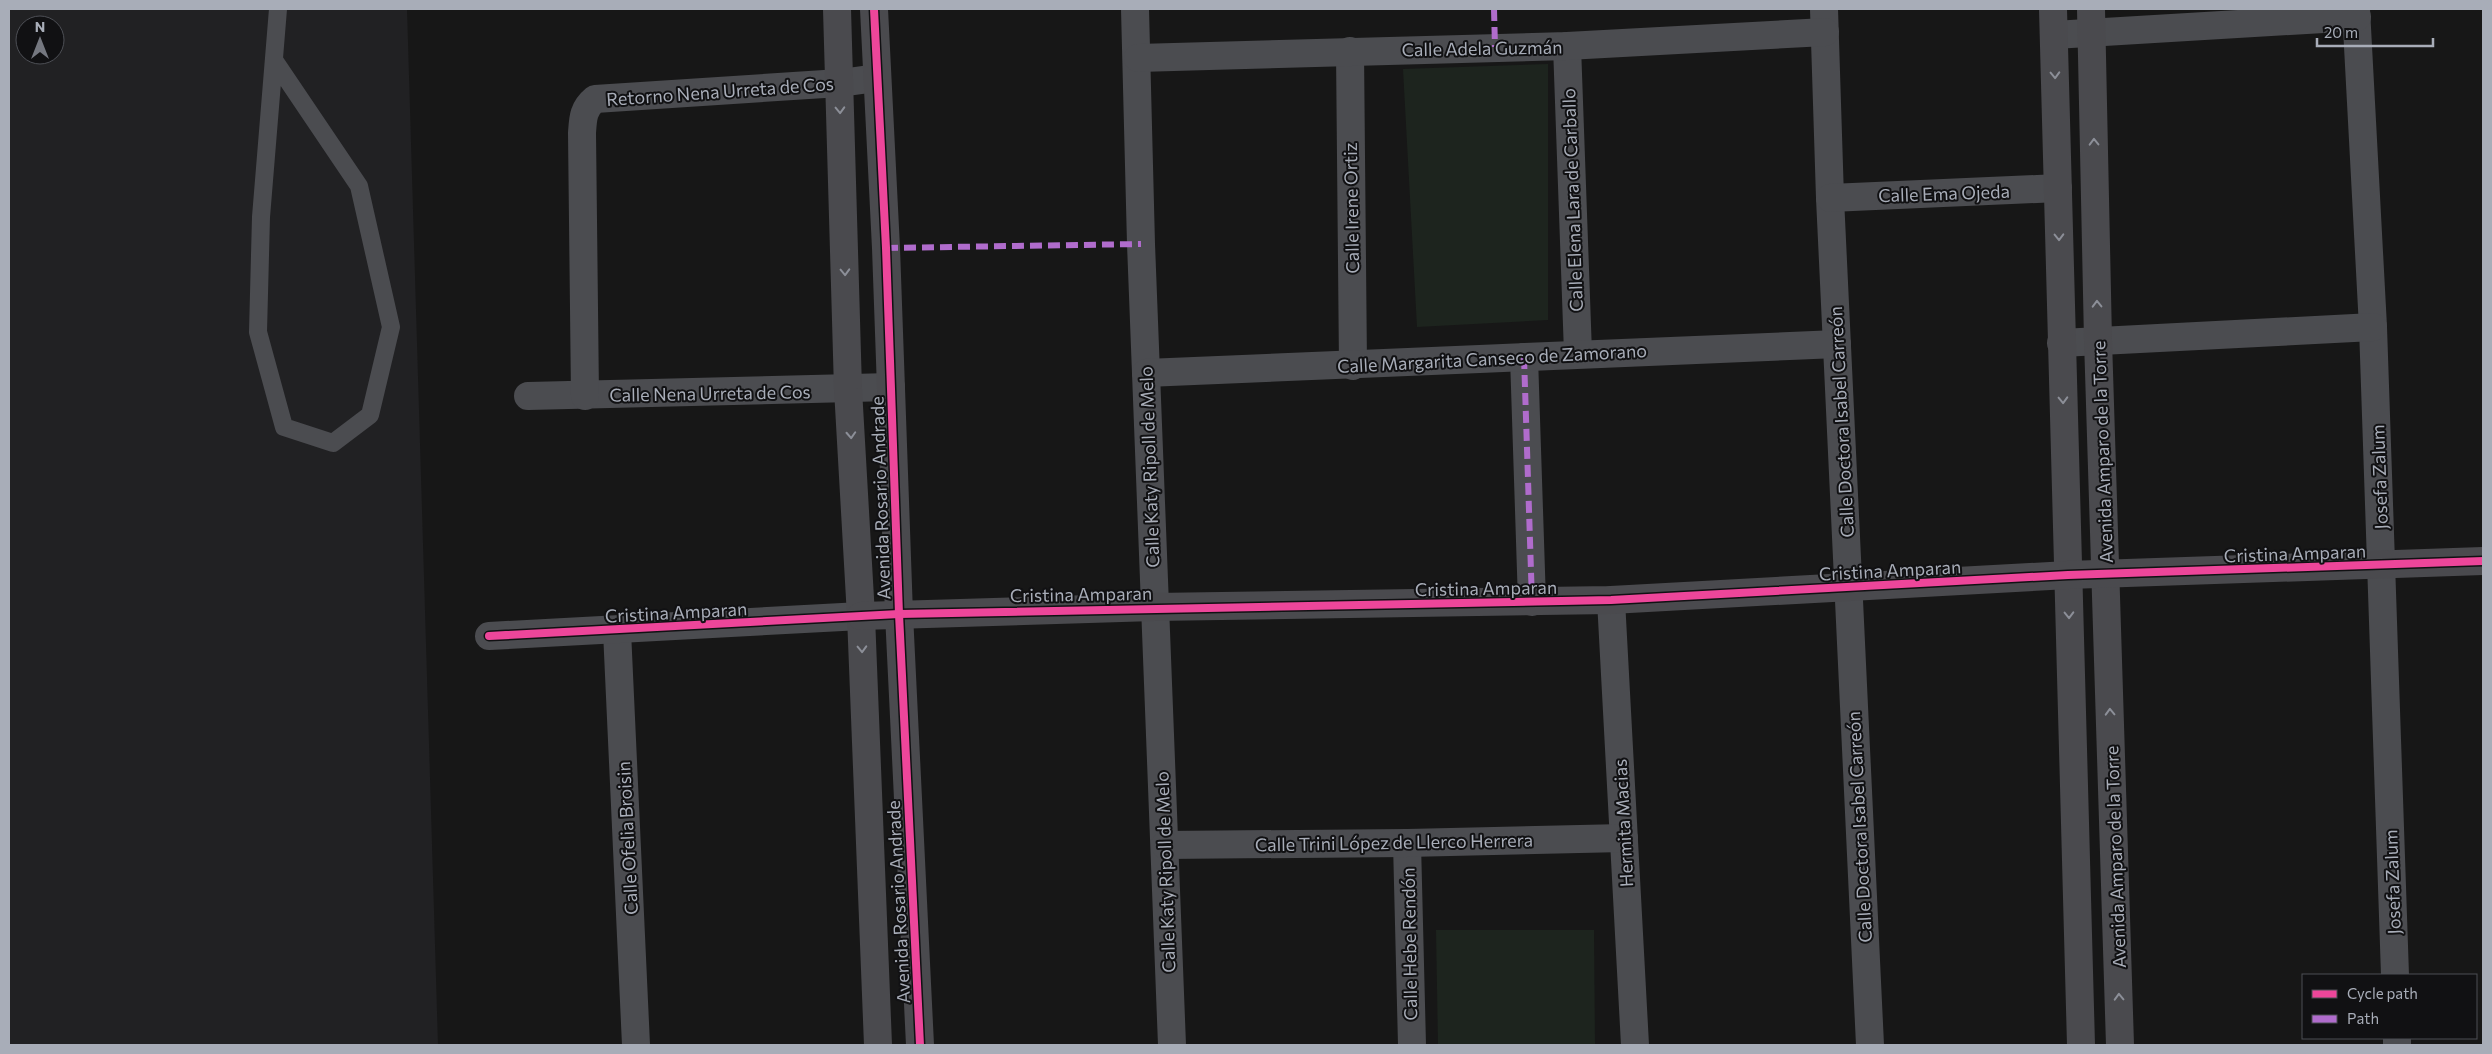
<svg xmlns="http://www.w3.org/2000/svg" width="2492" height="1054" viewBox="0 0 2492 1054" font-family="Commissioner,sans-serif">
<style>
.built{fill:#212123;fill-rule:evenodd}
.green{fill:#1d241e}
.lines{fill:none;stroke-linecap:round;stroke-linejoin:round}
.lane{stroke:#4b4c50;stroke-width:18}
.street{stroke:#4b4c50;stroke-width:28}
.secondary{stroke:#4a4a4e;stroke-width:28}
.quiet{stroke:#b06ccc;stroke-width:6;stroke-dasharray:12 6;stroke-linecap:butt}
.cycleway-casing{stroke:#111113;stroke-width:11}
.cycleway{stroke:#ed469a;stroke-width:8}
.oneway{stroke:#8c8f98}
.labels{text-anchor:middle;dominant-baseline:central;stroke-width:4;stroke-linejoin:round;paint-order:stroke}
.street-label{font-size:18px;fill:#a8adb8;stroke:#111113}
</style>
<rect width="100%" height="100%" fill="#171717"/>
<path class="built" d="M9,9h398l31,1036h-429zM25,25h30v30h-30z"/>
<g class="green">
<path d="M1548,64v256l-131,7 -14,-258z"/>
<path d="M1436,930h158l1,115h-157z"/>
</g>
<g class="lines">
<path class="lane" d="M274,60l85,126 32,141 -21,88 -37,28 -49,-16 -26,-95 3,-115 17,-208"/>
<g class="street">
<path d="M1135,9l6,235 31,801"/>
<path d="M1824,9l6,189 40,847"/>
<path d="M2356,9l17,318 22,648"/>
<path d="M2054,35l303,-18"/>
<path d="M1567,46l11,307"/>
<path d="M1350,51l3,315"/>
<path d="M1138,58l429,-12 258,-14"/>
<path d="M1830,198l228,-10"/>
<path d="M2061,343l312,-16"/>
<path d="M1524,357l8,245"/>
<path d="M1146,373c230,-8 461,-21 691,-29"/>
<path d="M528,396l363,-9"/>
<path d="M585,396l-3,-263c1,-15 1,-24 13,-34l245,-16 37,-5"/>
<path d="M1611,600l24,445"/>
<path d="M617,631l19,414"/>
<path d="M489,636l372,-20"/>
<path d="M1407,843l5,202"/>
<path d="M1165,845l242,-2 217,-5"/>
<path d="M2397,1038v7"/>
</g>
<g class="secondary">
<path d="M837,9l11,380 13,227 17,429"/>
<path d="M874,9l12,239 13,366 21,431"/>
<path d="M2053,9l28,1036"/>
<path d="M2091,9l7,331 22,705"/>
<path d="M861,616l293,-9 457,-7 457,-25 415,-14"/>
</g>
<g class="quiet">
<path d="M1494,9l1,38"/>
<path d="M886,248l255,-4"/>
<path d="M1524,357l8,245"/>
</g>
<defs>
<g id="cycleway">
<path d="M874,9l12,239 13,366 21,431"/>
<path d="M489,636l410,-22 712,-14 457,-25 415,-14"/>
</g>
</defs>
<use href="#cycleway" class="cycleway-casing"/>
<use href="#cycleway" class="cycleway"/>
</g>
<defs><path id="oneway-chevron" d="M-2-3.5L2.5 0L-2 3.5" fill="none" stroke-width="1.6" stroke-linecap="round" stroke-linejoin="round" transform="scale(1.25)"/></defs>
<g class="oneway">
<use href="#oneway-chevron" transform="translate(2055 75) rotate(88)"/>
<use href="#oneway-chevron" transform="translate(840 110) rotate(88)"/>
<use href="#oneway-chevron" transform="translate(2094 142) rotate(-91)"/>
<use href="#oneway-chevron" transform="translate(2059 237) rotate(89)"/>
<use href="#oneway-chevron" transform="translate(845 272) rotate(88)"/>
<use href="#oneway-chevron" transform="translate(2097 304) rotate(-91)"/>
<use href="#oneway-chevron" transform="translate(2063 400) rotate(88)"/>
<use href="#oneway-chevron" transform="translate(851 435) rotate(87)"/>
<use href="#oneway-chevron" transform="translate(2069 615) rotate(89)"/>
<use href="#oneway-chevron" transform="translate(862 649) rotate(88)"/>
<use href="#oneway-chevron" transform="translate(2110 712) rotate(-92)"/>
<use href="#oneway-chevron" transform="translate(2119 997) rotate(-92)"/>
</g>
<g class="labels">
<g class="street-label">
<text transform="translate(1482 48) rotate(-1)">Calle Adela Guzmán</text>
<text transform="translate(720 91) rotate(-4)">Retorno Nena Urreta de Cos</text>
<text transform="translate(1944 193) rotate(-2)">Calle Ema Ojeda</text>
<text transform="translate(1572 200) rotate(-92)">Calle Elena Lara de Carballo</text>
<text transform="translate(1351 208) rotate(-91)">Calle Irene Ortiz</text>
<text transform="translate(1492 358) rotate(-3)">Calle Margarita Canseco de Zamorano</text>
<text transform="translate(710 393) rotate(-1)">Calle Nena Urreta de Cos</text>
<text transform="translate(1841 422) rotate(-93)">Calle Doctora Isabel Carreón</text>
<text transform="translate(2102 452) rotate(-92)">Avenida Amparo de la Torre</text>
<text transform="translate(1149 467) rotate(-92)">Calle Katy Ripoll de Melo</text>
<text transform="translate(2379 477) rotate(-92)">Josefa Zalum</text>
<text transform="translate(880 498) rotate(-92)">Avenida Rosario Andrade</text>
<text transform="translate(2295 553) rotate(-2)">Cristina Amparan</text>
<text transform="translate(1890 570) rotate(-3)">Cristina Amparan</text>
<text transform="translate(1486 588) rotate(-1)">Cristina Amparan</text>
<text transform="translate(1081 594) rotate(-1)">Cristina Amparan</text>
<text transform="translate(676 612) rotate(-3)">Cristina Amparan</text>
<text transform="translate(1623 823) rotate(-93)">Hermita Macias</text>
<text transform="translate(1859 827) rotate(-93)">Calle Doctora Isabel Carreón</text>
<text transform="translate(627 838) rotate(-93)">Calle Ofelia Broisin</text>
<text transform="translate(1394 842) rotate(-1)">Calle Trini López de Llerco Herrera</text>
<text transform="translate(2115 857) rotate(-92)">Avenida Amparo de la Torre</text>
<text transform="translate(1165 872) rotate(-92)">Calle Katy Ripoll de Melo</text>
<text transform="translate(2392 882) rotate(-92)">Josefa Zalum</text>
<text transform="translate(898 902) rotate(-93)">Avenida Rosario Andrade</text>
<text transform="translate(1409 944) rotate(-91)">Calle Hebe Rendón</text>
</g>
</g>
<rect width="2492" height="1054" fill="none" stroke="#a8adb8" stroke-width="20"/>
<rect x="2302" y="974" width="175" height="65" fill="#111113" stroke="#4d4f55"/>
<rect x="2312" y="990" width="25" height="8" fill="#ed469a" stroke="#4d4f55"/>
<text x="2347" y="999" font-size="15" fill="#a8adb8">Cycle path</text>
<rect x="2312" y="1015" width="25" height="8" fill="#b06ccc" stroke="#4d4f55"/>
<text x="2347" y="1024" font-size="15" fill="#a8adb8">Path</text>
<g transform="translate(40 40)"><circle r="24" fill="#111113" stroke="#4d4f55"/>
<path d="M0-4L9 19L0 12L-9 19Z" fill="#757880"/>
<text y="-8" font-size="14" font-weight="bold" text-anchor="middle" fill="#a8adb8">N</text>
</g>
<path d="M2317 38v8h116v-8" fill="none" stroke="#a8adb8" stroke-width="2.5"/>
<text x="2324" y="38" font-size="15" fill="#a8adb8" stroke="#111113" stroke-width="4" paint-order="stroke">20 m</text>
</svg>
